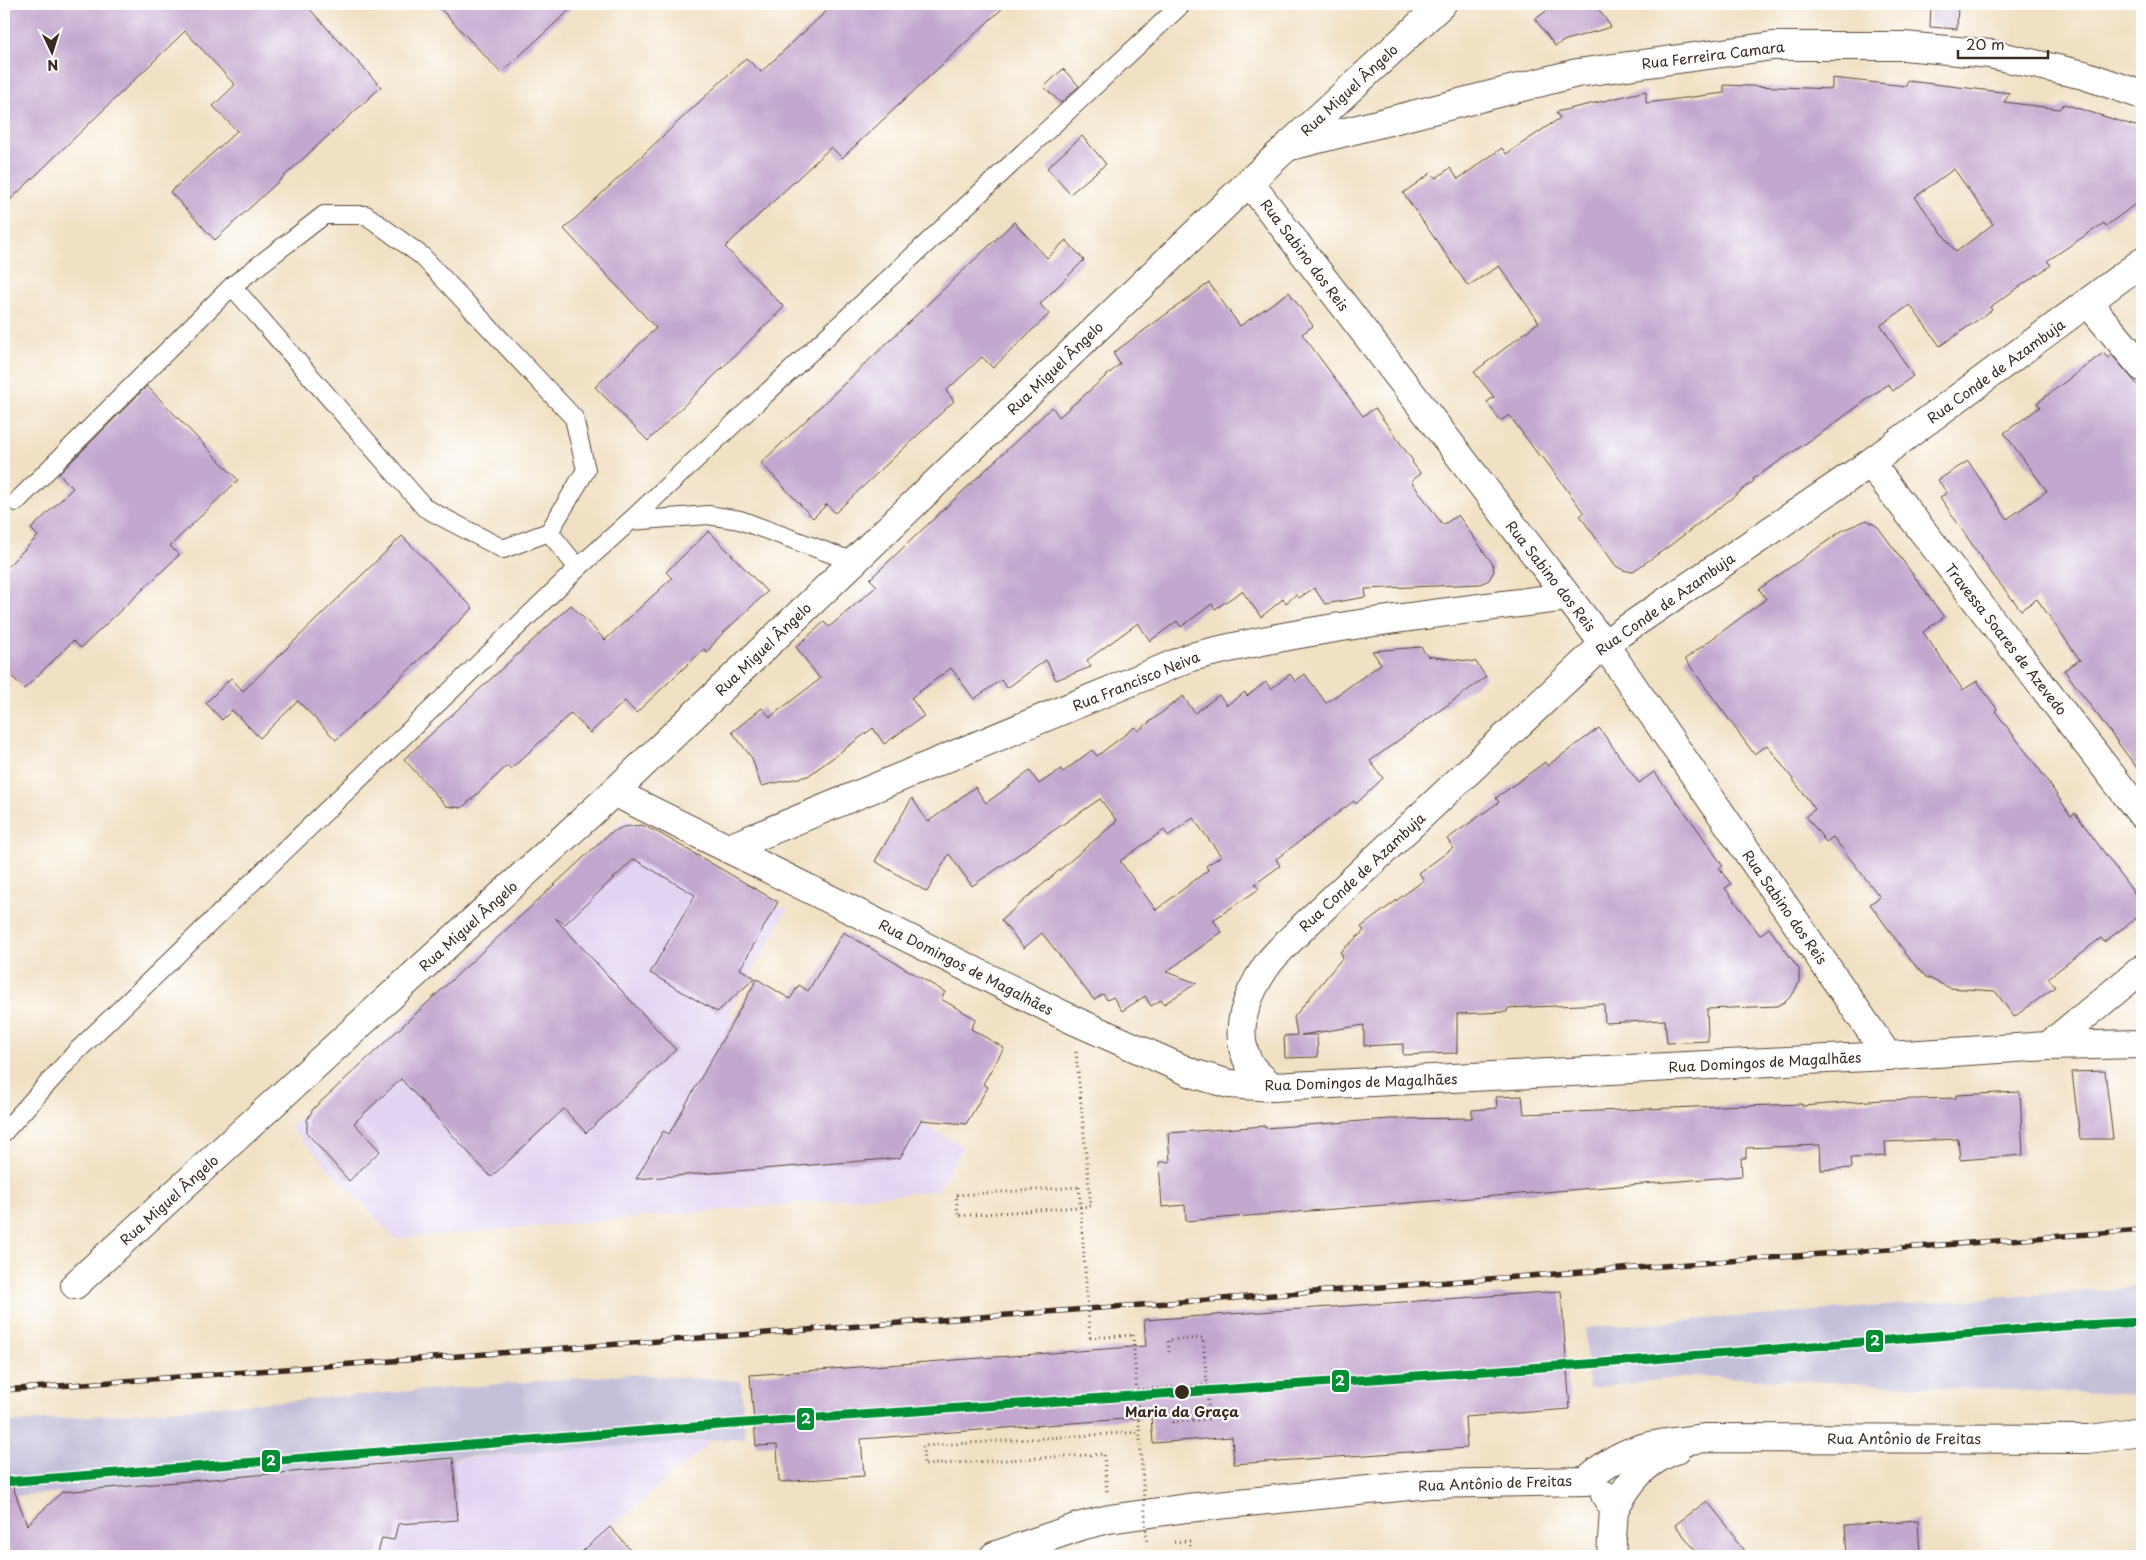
<svg xmlns="http://www.w3.org/2000/svg" width="2146" height="1560" viewBox="0 0 2146 1560" font-family="'Playpen Sans',sans-serif">
<style>
.built{fill:#e2d4f3}
.industrial{fill:#c5c0da}
.building{fill:#c3a7cf;fill-rule:evenodd}
.lines{fill:none;stroke-linecap:round;stroke-linejoin:round}
.service-casing{stroke:#564537;stroke-width:20}
.minor-casing{stroke:#564537;stroke-width:30}
.path{stroke:#564537;stroke-width:3;stroke-dasharray:1 4;stroke-linecap:butt}
.service{stroke:#fff;stroke-width:18}
.minor{stroke:#fff;stroke-width:28}
.rail-casing{stroke:#3b2a1e;stroke-width:5.5}
.rail{stroke:#fff;stroke-width:4;stroke-dasharray:11;stroke-linecap:butt}
.path-bridge{stroke:#564537;stroke-width:3;stroke-dasharray:1 4;stroke-linecap:butt}
.metro-1-casing{stroke:#fff;stroke-width:12}
.metro-1{stroke:#028f34;stroke-width:9}
.stop-dot{fill:#3b2a1e;stroke:#fff;stroke-width:2}
.labels{text-anchor:middle;dominant-baseline:central;stroke-width:4.5;stroke-linejoin:round;paint-order:stroke}
.street-label{font-size:14px;fill:#3b2a1e;stroke:#fff}
.stop-label{font-size:14px;font-weight:bold;fill:#3b2a1e;stroke:#fff}
.line-badge{stroke:#fff;stroke-width:2}
.badge-label{font-size:14px;text-anchor:middle;font-weight:bold;fill:#fff}
</style>
<rect width="100%" height="100%" fill="#fff"/>
<filter id="ink" filterUnits="userSpaceOnUse"><feTurbulence type="fractalNoise" baseFrequency=".02" numOctaves="2"/><feDisplacementMap in="SourceGraphic" scale="10" xChannelSelector="R" yChannelSelector="G"/><feConvolveMatrix kernelMatrix="1 2 1 2 8 2 1 2 1" color-interpolation-filters="sRGB"/></filter>
<filter id="wash" filterUnits="userSpaceOnUse"><feTurbulence type="fractalNoise" baseFrequency=".0096" numOctaves="4" result="noise"/><feDisplacementMap in="SourceGraphic" scale="20" xChannelSelector="R" yChannelSelector="G"/><feGaussianBlur stdDeviation="1.12" result="paint"/><feColorMatrix in="noise" values="0 0 0 0 0 0 0 0 0 0 0 0 0 0 0 0 0 1.4 0 .05"/><feComposite in="paint" operator="in"/></filter>
<g filter="url(#wash)">
<rect width="100%" height="100%" fill="#f1e1c4"/>
<g class="built">
<path d="M625,818l162,92 -59,104 235,133 -26,44 -542,48 -105,-112z"/>
<path d="M702,1439l6,5 -131,112h-573v-9l58,-55z"/>
</g>
<g class="industrial">
<path d="M2142,1287v109l-447,-20 -106,12 -4,-60z"/>
<path d="M631,1374l110,7 4,57 -292,20 -449,39v-74z"/>
</g>
<g id="blocks">
<g class="building">
<path d="M4,4h301l76,83 -166,153 -45,-48 67,-61 -24,-25 22,-21 -50,-54 -181,175z"/>
<path d="M436,4h140l-75,69z"/>
<path d="M834,4h173l-165,154 -11,-11 -106,100 59,60 -136,134 -53,-54 61,-59 -92,-99 182,-171 15,14z"/>
<path d="M1557,4h38l16,23 -45,13 -11,6 -20,-27z"/>
<path d="M1931,4h27l-1,25 -27,-2z"/>
<path d="M1063,69l16,17 -18,17 -17,-16z"/>
<path d="M1832,78l74,8 1,-5 18,2 85,10 -6,9 55,7 5,-5 78,24v71l-36,27 -2,-3 -57,38 4,4 -61,42 2,3 -52,36 -30,-41 -29,20 32,51 -20,15 -5,-7 -61,45 -74,50 1,2 -86,66 -36,25 -9,-2 -7,-4 -36,-50 4,-3 -42,-57 -2,1 -31,-42 -9,6 -13,-19 7,-5 -20,-25 65,-50 -40,-56 -31,20 -65,-93 28,-20 5,5 14,-10 8,11 44,-31 4,6 54,-36 -4,-6 90,-21v12l78,-10v-8l108,4zM1954,169l39,55 -37,28 -41,-55z"/>
<path d="M1082,136l24,28 -36,30 -23,-26z"/>
<path d="M1014,222l33,36 19,-18 18,20 -44,44 9,10 -56,54 -11,-11 -36,34 8,10 -119,112 -8,-9 -14,14 -52,-55z"/>
<path d="M1209,283l31,43 49,-34 24,34 -11,8 61,82 12,-8 38,53 -1,1 9,12 -10,7 32,44 15,-10 34,48 2,8 -5,9 -9,4 -115,5 1,8 -41,7 -11,-16 -15,10 -3,-3 -10,8 -3,-4 -22,18 -19,-26 -27,18 -3,-5 -31,23 -4,-6 -27,20 -12,-18 -51,37 4,7 -35,13 -10,-20 -39,28 -6,-8 -27,19 -23,-31 -40,30 13,18 -40,28 -11,-16 -65,48 -47,10 -9,-28 -20,-26 30,-24 8,9 50,-38 -24,-32 28,-25 5,5 48,-41 -7,-7 182,-172 7,10 61,-53 -7,-11z"/>
<path d="M2103,353l5,5 4,-3 30,35v385l-78,-105 16,-10 -43,-61 -16,11 -29,-36 -52,-77 7,-4 -9,-13 30,-19 39,58 40,-28 -43,-58 36,-26 -3,-4z"/>
<path d="M147,386l91,94 -68,66 9,9 -98,93 -8,-7 -49,48 -20,-21v-98l34,-34 -7,-7 42,-41 -14,-14z"/>
<path d="M1867,520l11,7 66,90 -21,15 40,58 14,-9 20,28 -2,2 47,62 29,43 4,-3 65,88 2,7v6l-38,28 -3,-4 -53,40 7,9 -41,30 -19,-26 -45,-3 -24,-11 -22,-24 1,-1 -35,-48 10,-7 -47,-60 -7,5 -20,-26 9,-7 -48,-64 -13,9 -69,-95 81,-60 -7,-10 84,-59z"/>
<path d="M709,531l58,61 -48,45 -12,15 -3,-3 -68,64 -11,-12 -35,32 -19,-20 -60,56 -4,-3 -45,42 -16,-2 -42,-47 167,-154 34,35 67,-62 -6,-6z"/>
<path d="M402,536l71,72 -137,132 -38,-39 -38,37 -28,-28 -10,10 -16,-17 25,-25 12,13z"/>
<path d="M1421,647l6,9 49,6 10,15 -116,84 13,17 -27,26 -2,-3 -78,58 4,7 -25,18 4,5 -46,31 9,12 -56,40 31,11 -33,21 -3,-4 -10,6 -6,-10 -23,15 -9,-14 -6,3 -4,-6 -9,6 -52,-67 -18,15 -23,-28 116,-99 -17,-22 -128,87 -23,-32 -22,38 -52,-31 37,-63 16,24 47,-35 11,16 44,-32 9,13 22,-15 2,3 29,-22 5,6 38,-29 3,4 45,-35 12,17 24,-18 8,10 18,-13 2,4 19,-14 5,7 19,-15 5,7 10,-7 21,29 55,-39 -9,-13zM1193,818l28,38 -15,10 2,4 -52,40 -36,-49 44,-31 4,6z"/>
<path d="M1599,728l40,55 15,-11 39,51 30,43 -4,2 12,16 -6,4 35,47 9,-7 30,41v13l-6,12 -7,7 -9,5 -70,3 1,32 -41,2 -2,-23 -60,3 -1,-19 -96,4 -1,4 -50,2v39l-54,2v-11l-39,2v-21l-63,10h16l1,22 -33,1 -1,-22 13,-1 -3,-18 49,-60 -3,-5 24,-21 -3,-4 63,-47 -5,-7 34,-25 -6,-9 52,-37 -3,-4 49,-36 2,4z"/>
<path d="M642,825l17,8 119,69 -38,67 15,9 -38,34 -67,-39 45,-78 -61,-36 -69,65 -10,-6 121,132 -90,83 -22,-24 -73,68 -90,-98 -47,44 26,28 -31,30 -42,-48v-13l6,-11 297,-276 13,-6z"/>
<path d="M843,932l102,60 -4,7 35,20 -5,10 33,19 -21,36 5,3 -22,37 -45,-4 -21,38 -264,21 27,-48 6,3 88,-155 33,20 9,-14 9,6z"/>
<path d="M2105,1071l8,68h-33l-8,-67z"/>
<path d="M2020,1092l3,63 -63,5 -2,-21 -73,3 1,14 -35,2 1,10 -31,2 -1,-25 -74,3v10h-5l1,18 -556,45 -1,-16 -23,2 -3,-45h11l-2,-29 97,-7v2l125,-9 82,-1v-8l25,-2 -1,-11 26,-1 2,18 220,-9v1l58,-2v2l80,-6 74,-2v-3z"/>
<path d="M1561,1291l9,118 -105,8 2,31 -233,16 -2,-27 -79,6 -2,-26 -290,22 3,37 -85,6 -2,-37 -21,1 -6,-71 396,-29 -2,-26z"/>
<path d="M453,1458l5,62 -60,4 -4,16 -12,-2 -5,18h-373v-87l2,-1 21,57 35,-33z"/>
<path d="M1707,1501l29,36 -2,1 14,18h-48l-25,-31z"/>
<path d="M1918,1520l2,36h-73l-2,-31z"/>
<path d="M610,1527l26,29h-59z"/>
</g>
</g>
</g>
<g filter="url(#ink)">
<use href="#blocks" fill-opacity="0" stroke="#564537" stroke-width="1"/>
<g class="lines">
<defs>
<g id="service">
<path d="M16,502l216,-216 92,-71h42l56,41 152,162 12,52 -37,62 -46,17 -78,-41 -193,-222"/>
<path d="M630,521l552,-517"/>
<path d="M549,532l29,36"/>
<path d="M4,1132l73,-81 501,-483 52,-47 78,-6 32,5 114,42"/>
</g>
<g id="minor">
<path d="M1291,146l286,-73 196,-27h131l86,8 94,21 58,20"/>
<path d="M1249,182l355,462 284,412"/>
<path d="M2088,303l54,64"/>
<path d="M1870,463l272,352"/>
<path d="M614,792l459,228 119,53 37,11 43,3 616,-31 160,-10 94,-2"/>
<path d="M729,848l462,-191c123,-31 250,-44 375,-60"/>
<path d="M2048,1046l94,-77"/>
<path d="M1272,1087c-7,-7 -17,-14 -22,-22 -19,-33 -3,-71 17,-100 11,-15 26,-27 38,-40l299,-281 266,-181 272,-201"/>
<path d="M75,1285l539,-493 635,-610 193,-178"/>
<path d="M1605,1495l9,14 -3,47"/>
<path d="M1614,1509c17,-30 30,-47 63,-60"/>
<path d="M994,1556l87,-30 28,-7 78,-11 242,-24 157,-3c38,-36 70,-37 120,-43l383,1 53,-7"/>
</g>
</defs>
<use href="#service" class="service-casing"/>
<use href="#minor" class="minor-casing"/>
<g class="path">
<path d="M1076,1052l15,154 -133,10 -2,-21 123,-8"/>
<path d="M1090,1338l43,-3"/>
<path d="M1169,1352l-1,-12 35,-2 4,47"/>
<path d="M1137,1390l70,-5 2,34 -36,3v-14"/>
<path d="M1107,1491l-3,-37 -180,11 -1,-19 217,-14"/>
<path d="M1174,1542l16,-1v15"/>
</g>
<use href="#service" class="service"/>
<use href="#minor" class="minor"/>
<defs>
<path id="rail" d="M4,1390l2138,-160"/>
</defs>
<use href="#rail" class="rail-casing"/>
<use href="#rail" class="rail"/>
<g class="path-bridge">
<path d="M1079,1187l11,151"/>
<path d="M1133,1335l14,209"/>
</g>
<defs>
<path id="metro-1" d="M4,1482l728,-58 869,-61 461,-37 80,-4"/>
</defs>
<use href="#metro-1" class="metro-1-casing"/>
<use href="#metro-1" class="metro-1"/>
</g>
</g>
<circle class="stop-dot" cx="1182" cy="1392" r="8"/>
<g class="labels">
<g class="street-label">
<text transform="translate(1713 55) rotate(-7)">Rua Ferreira Camara</text>
<text transform="translate(1349 90) rotate(-43)">Rua Miguel Ângelo</text>
<text transform="translate(1305 255) rotate(53)">Rua Sabino dos Reis</text>
<text transform="translate(1055 368) rotate(-44)">Rua Miguel Ângelo</text>
<text transform="translate(1996 371) rotate(-36)">Rua Conde de Azambuja</text>
<text transform="translate(1551 576) rotate(52)">Rua Sabino dos Reis</text>
<text transform="translate(1665 604) rotate(-35)">Rua Conde de Azambuja</text>
<text transform="translate(2006 639) rotate(52)">Travessa Soares de Azevedo</text>
<text transform="translate(763 649) rotate(-44)">Rua Miguel Ângelo</text>
<text transform="translate(1136 681) rotate(-22)">Rua Francisco Neiva</text>
<text transform="translate(1362 872) rotate(-43)">Rua Conde de Azambuja</text>
<text transform="translate(1785 907) rotate(55)">Rua Sabino dos Reis</text>
<text transform="translate(468 926) rotate(-42)">Rua Miguel Ângelo</text>
<text transform="translate(966 967) rotate(27)">Rua Domingos de Magalhães</text>
<text transform="translate(1765 1062) rotate(-3)">Rua Domingos de Magalhães</text>
<text transform="translate(1361 1082) rotate(-2)">Rua Domingos de Magalhães</text>
<text transform="translate(169 1200) rotate(-42)">Rua Miguel Ângelo</text>
<text x="1904" y="1438">Rua Antônio de Freitas</text>
<text transform="translate(1495 1483) rotate(-2)">Rua Antônio de Freitas</text>
</g>
<g class="stop-label">
<text x="1182" y="1411">Maria da Graça</text>
</g>
</g>
<g class="line-badge">
<rect x="1865" y="1329" width="19" height="24" rx="5" fill="#028f34"/>
<rect x="1331" y="1369" width="19" height="24" rx="5" fill="#028f34"/>
<rect x="796" y="1407" width="19" height="24" rx="5" fill="#028f34"/>
<rect x="261" y="1449" width="20" height="24" rx="5" fill="#028f34"/>
</g>
<g class="badge-label">
<text x="1875" y="1346">2</text>
<text x="1340" y="1386">2</text>
<text x="806" y="1424">2</text>
<text x="271" y="1466">2</text>
</g>
<rect width="2146" height="1560" fill="none" stroke="#fff" stroke-width="20"/>
<g transform="translate(52 52) rotate(176)" stroke="#ffffff" stroke-width="4" paint-order="stroke">
<path d="M0-4L9 19L0 12L-9 19Z" fill="#3b2a1e"/>
<text y="-8" font-size="14" font-weight="bold" text-anchor="middle" fill="#3b2a1e">N</text>
</g>
<path d="M1958 50v8h90v-8" fill="none" stroke="#3b2a1e" stroke-width="2.5"/>
<text x="1966" y="50" font-size="15" fill="#3b2a1e" stroke="#ffffff" stroke-width="4" paint-order="stroke">20 m</text>
</svg>
